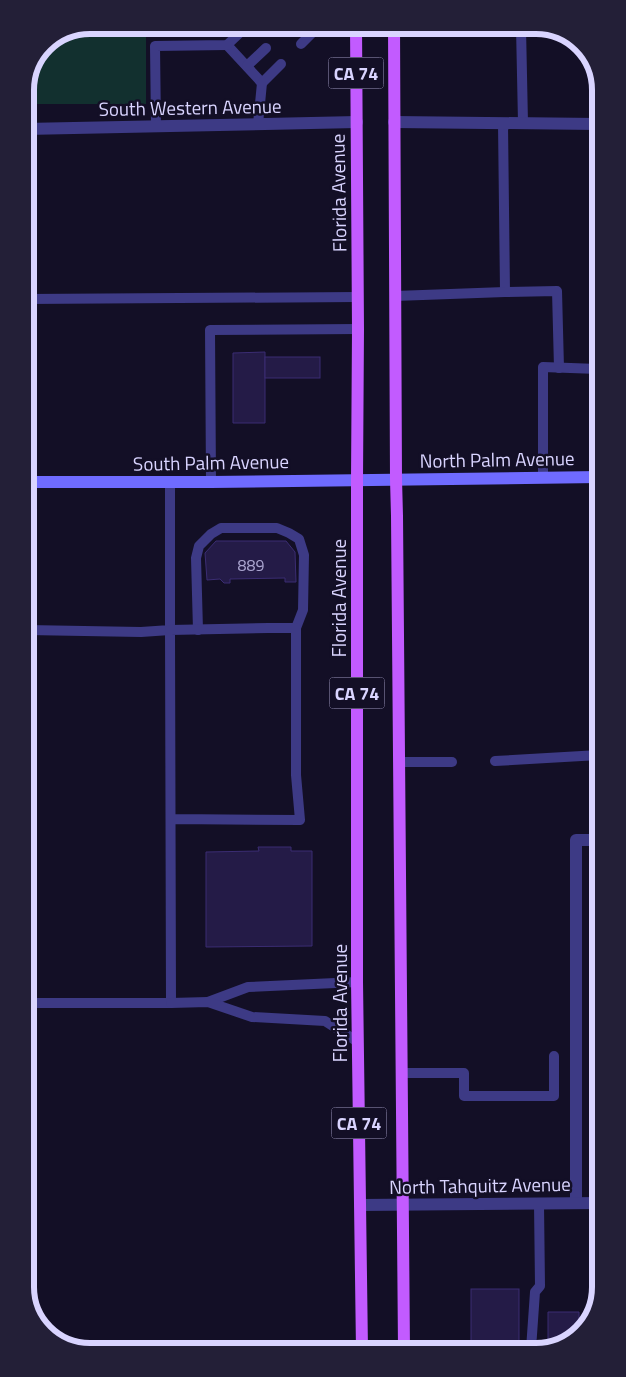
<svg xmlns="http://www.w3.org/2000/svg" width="626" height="1377" viewBox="0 0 626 1377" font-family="'Titillium Web',sans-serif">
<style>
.green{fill:#12302f}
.building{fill:#241b47;stroke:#3b2d73}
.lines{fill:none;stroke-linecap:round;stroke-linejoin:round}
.lane{stroke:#3d3a85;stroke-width:10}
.street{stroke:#3d3a85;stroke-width:12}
.secondary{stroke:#6f6bff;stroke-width:12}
.primary{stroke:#c25bff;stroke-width:12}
.labels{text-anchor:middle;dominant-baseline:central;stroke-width:5;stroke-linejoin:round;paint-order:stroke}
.number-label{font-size:16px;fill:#aca6d1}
.shield{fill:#130f26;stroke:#9e99be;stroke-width:1}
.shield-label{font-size:18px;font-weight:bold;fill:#d9d4ff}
.street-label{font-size:19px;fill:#d9d4ff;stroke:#130f26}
.rim{fill:none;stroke:#d9d4ff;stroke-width:6}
</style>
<rect width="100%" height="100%" fill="#130f26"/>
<path class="green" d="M90,25h56v79h-121v-18l19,-42z"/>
<g class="building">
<path d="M265,352v71h-32v-70z"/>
<rect x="265" y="357" width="55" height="21"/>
<path d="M216,541h70l9,11 1,30h-11v-4l-55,1v4h-6l-4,-4 -13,1 -2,-27z"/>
<path d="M258,847h33v4h21v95l-106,1v-95l53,-1z"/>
<rect x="471" y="1289" width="48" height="60"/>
<path d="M548,1312h31v20l-22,16 -9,1z"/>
</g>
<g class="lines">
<g class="lane">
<path d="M445,26l76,1 2,96"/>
<path d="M286,30l5,-5"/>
<path d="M301,44l13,-13 -5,-6"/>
<path d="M227,45l35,38"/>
<path d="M247,66l19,-18"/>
<path d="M258,124l4,-41 19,-19"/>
<path d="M503,124l2,168"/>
<path d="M156,126l-1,-80 72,-1 21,-20"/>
<path d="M395,296l110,-4 52,-1 2,77"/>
<path d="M26,299l332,-2"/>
<path d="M543,477v-110l55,2"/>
<path d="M211,482l-1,-152 148,-1"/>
<path d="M27,630l114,2 29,-2v-148"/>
<path d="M198,630l-2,-72 3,-12 12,-12 10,-6h56l12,5 10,6 5,16 -1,55 -7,18"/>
<path d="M495,761l104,-6"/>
<path d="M399,762h53"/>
<path d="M208,1002l40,-15 109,-5"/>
<path d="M28,1003h143l-1,-373 98,-2h28v147l4,45 -129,-1"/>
<path d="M171,1003l37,-1 44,15 73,4 33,21"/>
<path d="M401,1073h63v23h90v-40"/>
<path d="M404,1345l46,1 5,3"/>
<path d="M531,1349l4,-57 5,-6 -1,-82"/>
</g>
<g class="street">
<path d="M394,122l204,2"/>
<path d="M25,129l332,-7"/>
<path d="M576,1203v-363h24"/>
<path d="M360,1205l241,-2"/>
</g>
<path class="secondary" d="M26,482h185l388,-5"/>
<g class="primary">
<path d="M356,25l2,304 -1,150v503l5,368"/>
<path d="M394,25l2,454 1,37 7,834"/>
</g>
</g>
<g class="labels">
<g class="number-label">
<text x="251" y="565">889</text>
</g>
<g class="shield">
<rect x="328.5" y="57.5" width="55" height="31" rx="4"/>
<rect x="329.5" y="677.5" width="55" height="31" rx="4"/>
<rect x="331.5" y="1107.5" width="55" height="31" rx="4"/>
</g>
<g class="shield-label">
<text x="356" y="73">CA 74</text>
<text x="357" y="693">CA 74</text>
<text x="359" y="1123">CA 74</text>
</g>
<g class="street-label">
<text transform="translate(190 107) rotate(-1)">South Western Avenue</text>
<text transform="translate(338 193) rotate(-91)">Florida Avenue</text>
<text transform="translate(497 459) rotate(-1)">North Palm Avenue</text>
<text transform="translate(211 462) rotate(-1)">South Palm Avenue</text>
<text transform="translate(338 598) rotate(-90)">Florida Avenue</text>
<text transform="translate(339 1003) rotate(-90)">Florida Avenue</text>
<text transform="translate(480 1185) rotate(-1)">North Tahquitz Avenue</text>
</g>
</g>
<path d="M0 0H626V1377H0ZM90 34H536A56 56 0 0 1 592 90V1287A56 56 0 0 1 536 1343H90A56 56 0 0 1 34 1287V90A56 56 0 0 1 90 34Z" fill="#231f37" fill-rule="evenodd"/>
<path class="rim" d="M90 34H536A56 56 0 0 1 592 90V1287A56 56 0 0 1 536 1343H90A56 56 0 0 1 34 1287V90A56 56 0 0 1 90 34Z"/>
</svg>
